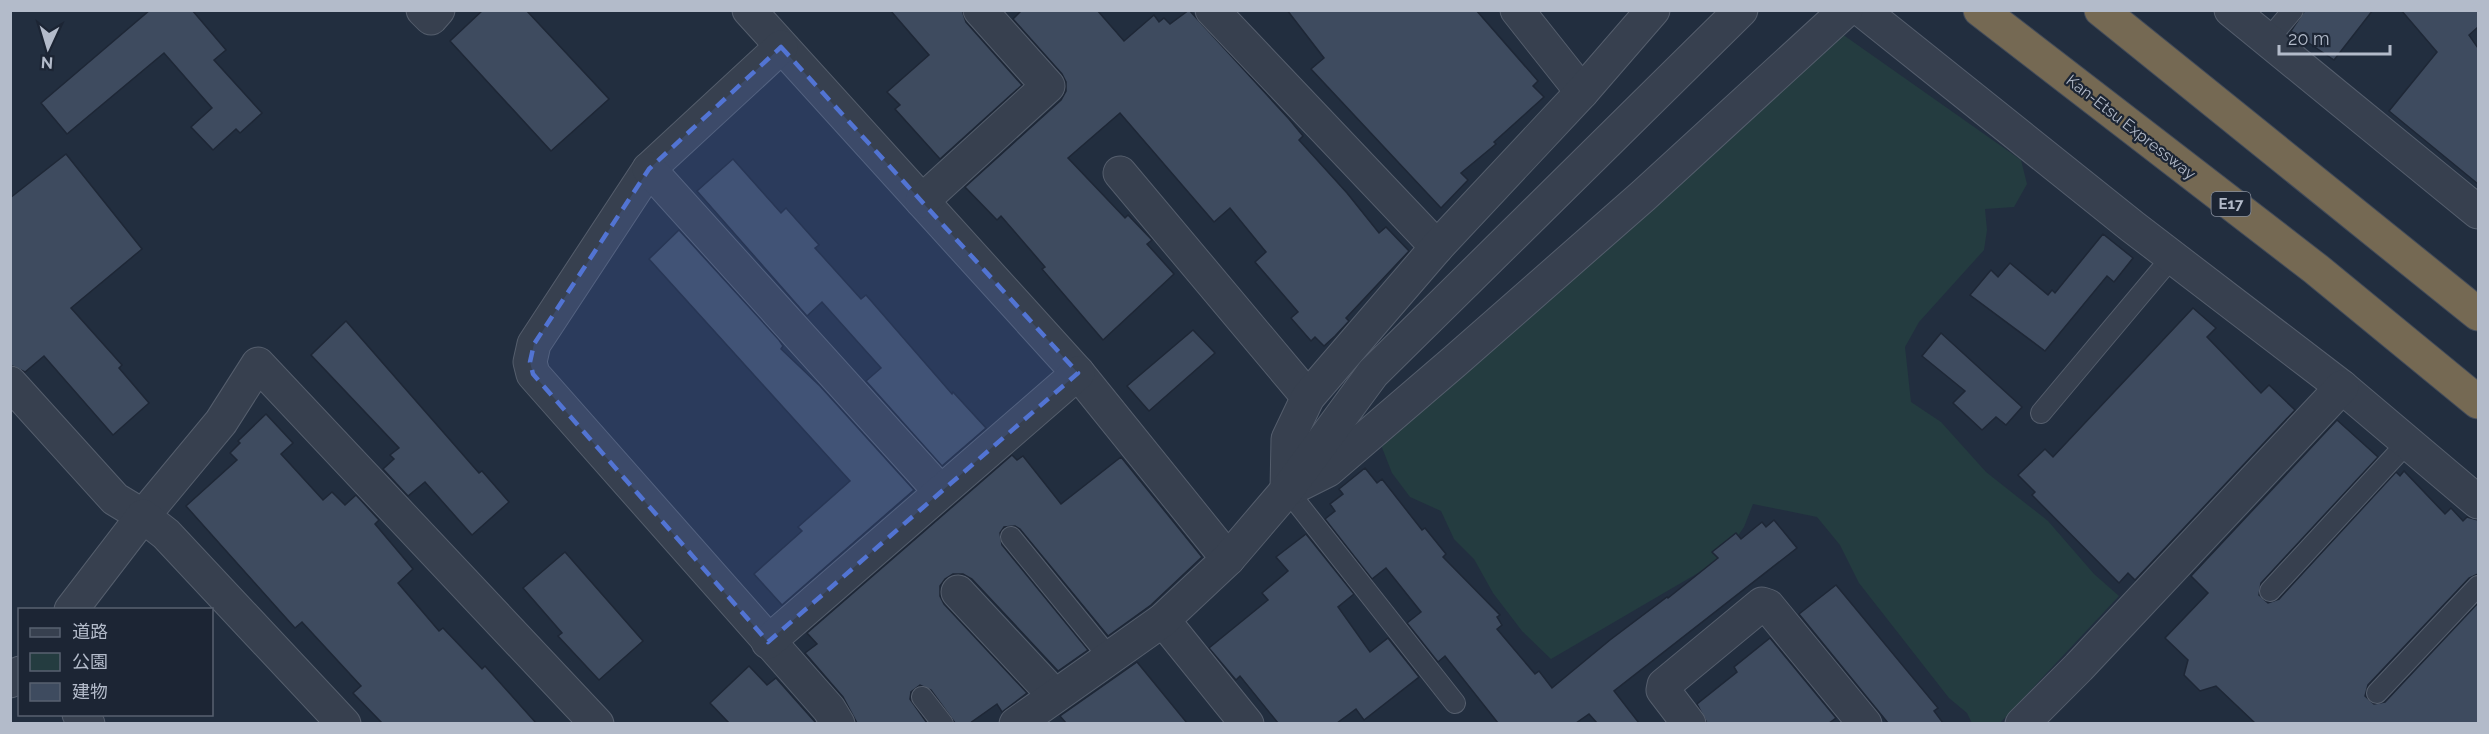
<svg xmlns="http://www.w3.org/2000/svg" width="2489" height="734" viewBox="0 0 2489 734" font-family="Raleway,'Noto Sans JP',sans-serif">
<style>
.green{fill:#243c40}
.building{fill:#3e4b5f;stroke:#1e2736;stroke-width:1.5}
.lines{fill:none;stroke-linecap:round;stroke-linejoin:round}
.lane-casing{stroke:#555e6d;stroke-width:22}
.street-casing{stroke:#555e6d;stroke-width:35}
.highway-casing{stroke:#424b5a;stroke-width:35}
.lane{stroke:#37404f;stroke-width:20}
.street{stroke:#37404f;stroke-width:33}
.highway{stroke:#756953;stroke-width:33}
.marked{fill:#5274d3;fill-opacity:0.2;stroke:#5274d3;stroke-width:4.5;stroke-dasharray:12 8;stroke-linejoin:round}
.labels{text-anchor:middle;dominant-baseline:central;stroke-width:4.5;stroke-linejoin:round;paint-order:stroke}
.shield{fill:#1c2534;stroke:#868e9d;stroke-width:1.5}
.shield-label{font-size:15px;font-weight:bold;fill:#b3bbca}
.street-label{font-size:16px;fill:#b3bbca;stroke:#1c2534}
</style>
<rect width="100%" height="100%" fill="#222e3f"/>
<path class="green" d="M1842,34l179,126 6,24 -13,23 -29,2 2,21 -3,20 -65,72 -14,25 6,55 30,20 45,50 62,49 46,53 25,22 -119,127h-28l-5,-10 -18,-15 -90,-115 -19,-38 -23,-28 -64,-13 -9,23 -22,32 -171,100 -29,-28 -29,-38 -19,-34 -20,-20 -13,-28 -31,-14 -18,-24 -11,-28z"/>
<g class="building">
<path d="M150,10h42l34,40 -12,10 48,53 -22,20 -4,-4 -23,21 -22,-23 21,-19 -48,-55 -97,81 -26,-31z"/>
<path d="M483,10h43l83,89 -58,52 -101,-110z"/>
<path d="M890,10h72l4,12 56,63 -82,74 -45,-50 5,-4 -13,-13 42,-37z"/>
<path d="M1022,10h75l27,31 30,-26 5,7 5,-4 6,6 19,-14 100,109 14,17 -4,4 48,53 32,40 7,-6 23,24 -63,67 3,3 -14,15 -11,10 -9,-9 -4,4 -20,-23 7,-6 -43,-50 11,-10 -36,-44 -16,14 -94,-109 -52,45 57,60 3,-3 24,25 -5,4 27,30 -71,66 -61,-71 3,-2 -44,-51 -4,4 -32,-33 96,-87 5,-9v-9l-4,-8 -49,-55z"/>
<path d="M1287,10h189l62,71 -5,5 11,11 -50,45 2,2 -35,29 7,7 -27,28 -130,-139 13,-11z"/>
<path d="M2305,10h68l-39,50 -43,-29z"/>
<path d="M2401,10h77v17l-9,8 9,13v136l-89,-73 48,-59z"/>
<path d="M66,154l76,95 -71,59 51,57 -3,3 30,35 -36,32 -69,-79 -19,16 -15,-7v-167z"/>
<path d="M733,159l48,54 5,-5 33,37 -4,3 46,51 5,-4 86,99 1,-2 33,36 -44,38 -76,-85 15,-13 -59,-66 -15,14 -110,-125z"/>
<path d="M679,230l100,110 4,6 -2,3 39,37 94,104 -132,115 -28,-31 48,-43 -4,-4 52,-46 -201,-222z"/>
<path d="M2103,234l30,24 -19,24 -7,-6 -62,75 -75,-56 21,-25 7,7 12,-14 38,32 4,-5 3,3z"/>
<path d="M2193,308l23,20 -9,9 54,56 8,-8 26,25 -160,170 -7,-7 -9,10 -87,-88 3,-3 -17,-17 27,-26 8,8z"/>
<path d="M346,321l133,152 3,-2 27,31 -37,33 -47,-53 -17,14 -25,-27 11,-10 -4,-4 9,-7 -88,-93z"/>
<path d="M1193,330l22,23 -66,58 -22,-25z"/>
<path d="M1941,333l81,74 -16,18 -10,-8 -14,13 -29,-27 12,-12 -43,-35z"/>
<path d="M266,414l27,29 -12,11 42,46 9,-8 13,13 11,-10 23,25 -4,4 38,45 -15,14 41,48 4,-3 39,41 3,-3 51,57h-154l-29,-30 8,-7 -59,-64 -7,6 -109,-122 51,-46 -7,-7 10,-10 -2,-2z"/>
<path d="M2337,420l41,37 -117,126 -2,12 9,8 11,-4 117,-127 4,4 4,-5 41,43 6,-6 12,13 4,-4 11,3v54l-9,4 -101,107 -3,11 9,8 11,-2 93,-99v120h-223l-39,-37 -16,5 -16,-16 4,-15 -23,-22 43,-45 -17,-17z"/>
<path d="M1012,455l5,5 6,-4 38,48 60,-47 81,100 -51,48 -43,31 -88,-107 -5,-3 -11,1 -4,6 2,12 86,105 -30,21 -86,-92 -9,-5h-10l-8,5 -5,7v10l4,8 83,89 -25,19 -5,-8 -27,19h-15l-24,-33 -11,-5 -9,7 -1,7 17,24h-70l-14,-26 -38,-44 12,-9 -10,-11z"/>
<path d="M1365,468l12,15 5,-4 40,51 3,-2 21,26 -3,3 57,58 -3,2 5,8 -5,4 38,45 4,-3 13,17 58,-48 57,-43 1,1 50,-40 -6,-6 24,-19 5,6 21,-17 4,5 8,-7 23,28 -183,143 25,32h-42l-8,-9 -13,9h-78l-53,-67 -7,6 -31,-39 14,-11 -35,-44 -14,11 -47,-60 10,-8 -5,-7 13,-10 -4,-5z"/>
<path d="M1306,534l48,60 -16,13 32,45 18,-14 31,39 -55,43 -8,-11 -19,14h-59l-38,-47 -4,4 -27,-32 59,-48 -6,-7 26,-22 -12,-14z"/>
<path d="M565,552l78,89 -44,39 -41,-44 4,-3 -39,-45z"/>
<path d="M1836,585l102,123 -4,3 9,12h-55l-89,-109z"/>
<path d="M1770,638l66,80 -7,5h-122l-10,-19 40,-32 -3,-5z"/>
<path d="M1137,662l50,61h-121l-6,-7z"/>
<path d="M749,666l18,19 9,-7 40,45h-87l-19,-20z"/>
</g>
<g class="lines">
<defs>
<g id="lane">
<path d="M2268,40l25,-30"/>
<path d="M2041,413l131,-156"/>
<path d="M1287,490l168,213"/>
<path d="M1011,537l98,120"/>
<path d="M2270,591l137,-148"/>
<path d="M2377,693l101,-107"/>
<path d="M922,697l21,27"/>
</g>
<g id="street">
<path d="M423,10l8,8 7,-8"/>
<path d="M749,10l329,363 150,186"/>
<path d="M1212,10l225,237"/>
<path d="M1517,10l65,82"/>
<path d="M1862,10l271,217 209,160 136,115"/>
<path d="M2231,10l247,202"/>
<path d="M781,47l-132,122 -115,175 -4,18 3,12 296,335 9,15"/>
<path d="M649,169l291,322"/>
<path d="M1120,173l188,224"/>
<path d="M922,201l126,-115 -68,-76"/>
<path d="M10,383l105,116 28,17 78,-94 37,-58 339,360"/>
<path d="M1292,488l36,-18 127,-109 188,-165 203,-186"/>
<path d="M1287,490l1,-51 20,-42 129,-150 145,-155 71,-82"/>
<path d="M958,592l97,104"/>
<path d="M71,610l72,-94 23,18 178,190"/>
<path d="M1163,620l84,104"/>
<path d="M768,642l310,-269"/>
<path d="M10,681l10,-8"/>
<path d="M79,714l9,10"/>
<path d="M1016,724l147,-104 65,-61 59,-69 86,-117 368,-363"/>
<path d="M1689,724l-26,-34 1,-5 98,-81 6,2 97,118"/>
<path d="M2022,724l57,-57 263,-280"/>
</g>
<g id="highway">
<path d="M1980,10l336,259 162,133"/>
<path d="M2101,10l377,304"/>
</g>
</defs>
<use href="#lane" class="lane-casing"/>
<use href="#street" class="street-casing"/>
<use href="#highway" class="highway-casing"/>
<use href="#lane" class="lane"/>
<use href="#street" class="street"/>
<use href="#highway" class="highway"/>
</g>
<path class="marked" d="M781,47l297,326 -310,269 -235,-268 -3,-12 4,-18 115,-175z"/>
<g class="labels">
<rect class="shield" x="2211.5" y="192" width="39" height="24" rx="4.5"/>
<g class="shield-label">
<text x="2231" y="204">E17</text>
</g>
<g class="street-label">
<text transform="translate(2131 127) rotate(38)">Kan-Etsu Expressway</text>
</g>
</g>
<rect width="2489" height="734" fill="none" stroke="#b3bbca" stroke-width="24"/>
<rect x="18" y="608" width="195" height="108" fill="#1c2534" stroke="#586170" stroke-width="1.5"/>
<rect x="30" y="628" width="30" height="9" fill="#37404f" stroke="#586170" stroke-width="1.5"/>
<text x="72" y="638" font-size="18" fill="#b3bbca">道路</text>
<rect x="30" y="653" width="30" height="18" fill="#243c40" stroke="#586170" stroke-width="1.5"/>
<text x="72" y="668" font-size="18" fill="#b3bbca">公園</text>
<rect x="30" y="683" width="30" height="18" fill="#3e4b5f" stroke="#586170" stroke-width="1.5"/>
<text x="72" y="698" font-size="18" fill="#b3bbca">建物</text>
<g transform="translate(48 48) rotate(184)" stroke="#1c2534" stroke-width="4.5" paint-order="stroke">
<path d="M0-4.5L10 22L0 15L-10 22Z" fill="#b3bbca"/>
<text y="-9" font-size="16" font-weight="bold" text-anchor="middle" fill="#b3bbca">N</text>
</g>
<path d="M2279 45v9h111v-9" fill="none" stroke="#b3bbca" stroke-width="3"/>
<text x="2288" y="45" font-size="18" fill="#b3bbca" stroke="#1c2534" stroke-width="4.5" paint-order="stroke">20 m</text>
</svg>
